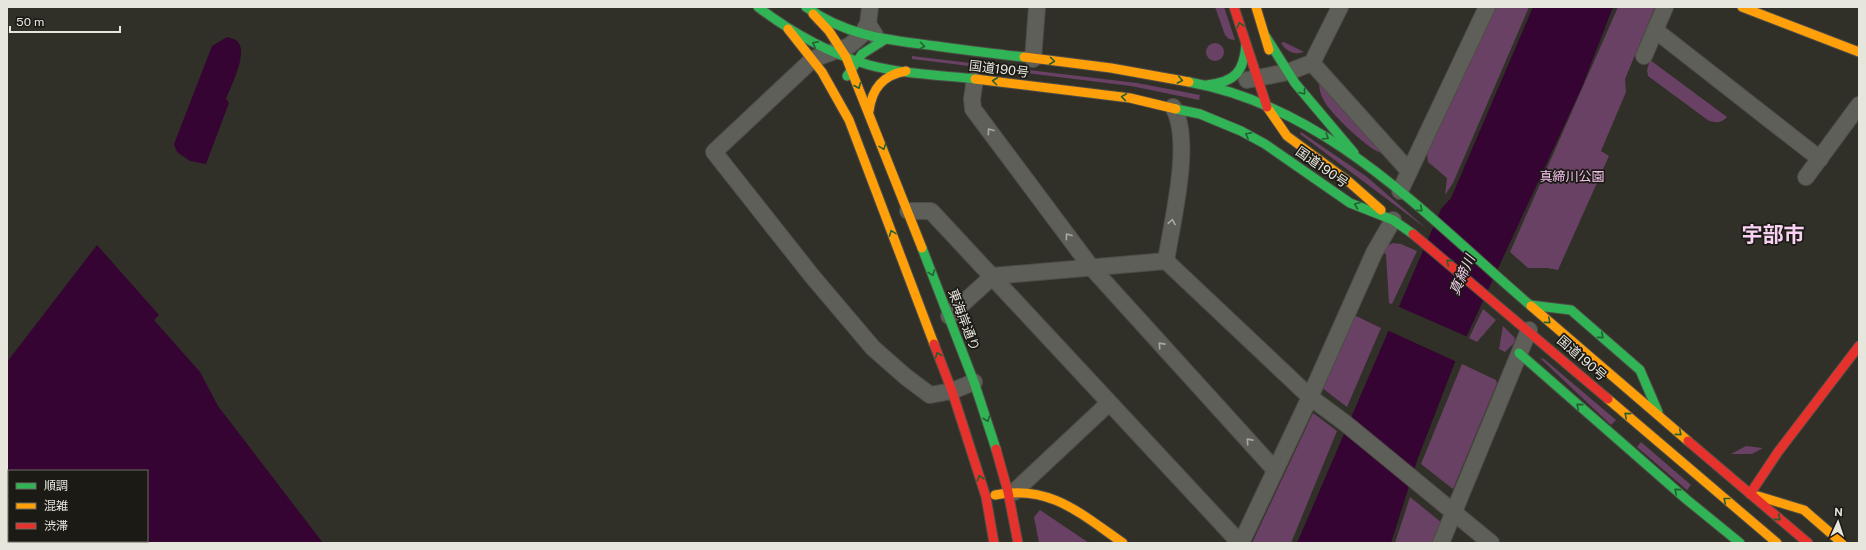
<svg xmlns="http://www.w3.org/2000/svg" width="1866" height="550" viewBox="0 0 1866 550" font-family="'Public Sans','Noto Sans JP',sans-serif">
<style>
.green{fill:#694164}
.water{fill:#350432;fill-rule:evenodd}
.pier{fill:#303028}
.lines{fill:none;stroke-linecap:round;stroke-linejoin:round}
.street-casing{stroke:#4d4d46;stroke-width:18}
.fast-casing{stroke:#4d4d46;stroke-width:11}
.slow-casing{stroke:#4d4d46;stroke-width:11}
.jam-casing{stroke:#4d4d46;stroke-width:11}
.street{stroke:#5f5f59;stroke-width:16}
.fast{stroke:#30b455;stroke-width:9}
.slow{stroke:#ff9f0a;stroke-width:9}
.jam{stroke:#e5322d;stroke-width:9}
.oneway{stroke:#245f31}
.oneway2{stroke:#a9a9a2}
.labels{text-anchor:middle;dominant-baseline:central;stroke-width:3.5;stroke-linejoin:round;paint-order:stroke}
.street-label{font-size:13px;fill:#e6e6dd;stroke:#1b1a14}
.park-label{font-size:13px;fill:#f5c0ee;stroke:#1b1a14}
.water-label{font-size:14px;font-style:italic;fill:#f6d3f1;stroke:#1b1a14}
.town-label{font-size:21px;font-weight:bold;fill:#f9d2f3;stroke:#1b1a14}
</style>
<rect width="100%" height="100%" fill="#303028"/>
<g class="green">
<path d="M1215,7h9l11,33 -6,-1 -4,-4z"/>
<path d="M1494,7h35l-76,176 -8,12 2,-17 -19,-16 -1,-8z"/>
<path d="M1618,7h37l-30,72 1,13 -25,59 8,5 -51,114 -11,-2h-19l-18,-16z"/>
<path d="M1284,42l20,10c-10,3 -17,0 -23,-9z"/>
<circle cx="1215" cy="52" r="9"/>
<path d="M912,56l225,27 63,12 -1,5 -68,-14 -219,-27z"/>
<path d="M1650,60l77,57c-6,6 -10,6 -18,4l-61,-45 -1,-6z"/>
<path d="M1319,81l65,72c-11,2 -51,-38 -58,-49 -5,-7 -7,-15 -7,-23z"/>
<path d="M1301,132l66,45 60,52 -127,-95z"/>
<path d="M1393,243l8,1 16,7 -25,53 -3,-1 -3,-49 -4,-2 4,-6z"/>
<path d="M1483,309l13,11 -19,22 -8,-4z"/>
<path d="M1354,315l27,13 -34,79 -26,-20z"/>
<path d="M1503,326l12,12 -1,5 -9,9 -6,-3z"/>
<path d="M1540,358l4,1 72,61 -5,5z"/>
<path d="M1462,364l34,16 1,3 -44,106 -32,-25z"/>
<path d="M1313,413l24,18 -46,112h-39z"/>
<path d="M1641,442l50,43 -4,5 -50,-43z"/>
<path d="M1746,446l17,2 -11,6h-21z"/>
<path d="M1410,497l32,26 -8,20h-39z"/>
<path d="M1040,510l49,33h-50l-5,-26z"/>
</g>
<g class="water">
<path d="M1533,7h80l-31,80 -125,270 -39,101 -27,85h-94l144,-334 10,-11z"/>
<path d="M227,37c3,1 7,2 9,3 14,10 -5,46 -10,59l3,4 -23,61 -16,-3 -13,-9 -3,-8 38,-98z"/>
<path d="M97,245l62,70 -5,5 46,52 18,34 105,137h-316v-181zM9,471h138v70h-138z"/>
</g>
<path class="pier" d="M1397,306l71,31 -11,25 -70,-32z"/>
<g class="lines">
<defs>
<g id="street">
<path d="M870,7l-2,17 7,11"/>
<path d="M866,27l-3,7 -14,12 -36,13 -99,93 98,124 61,72 33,29 24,18 22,-4 22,-9"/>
<path d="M1655,30l165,129"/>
<path d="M1644,56l21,-49"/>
<path d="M1033,59l4,-52"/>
<path d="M1312,63l97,108"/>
<path d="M975,79l-3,20 1,10 118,158 184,203"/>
<path d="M1247,80l41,-8 24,-9 28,-56"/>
<path d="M1806,177l53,-72"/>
<path d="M1400,191l87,-184"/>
<path d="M908,211h23l309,332"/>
<path d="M1166,261c6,-40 27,-120 7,-154"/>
<path d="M949,316l44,-40 173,-15 144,136 35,26 146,120"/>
<path d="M1014,492l95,-89"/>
<path d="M1241,543l69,-146 64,-144 19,-33"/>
<path d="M1441,543l88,-213"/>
</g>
<g id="fast">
<path d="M758,7c33,25 70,46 111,58 33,9 71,10 106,14"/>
<path d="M806,7c40,29 82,33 130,39 29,4 59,8 88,11"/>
<path d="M1266,37l29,46 59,70"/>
<path d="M847,76l15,-22 22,-14"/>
<path d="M1189,82c140,25 239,136 342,224"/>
<path d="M1207,85c28,-3 37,-13 39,-41"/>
<path d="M1176,109l24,5 41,17 24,13 85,59 43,17 20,14"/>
<path d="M922,248l52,134 22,67"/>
<path d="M1530,305l41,5 69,60 18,42"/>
<path d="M1519,353l167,146 54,44"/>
</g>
<g id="slow">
<path d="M1256,7l13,43"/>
<path d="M1742,7l117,45"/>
<path d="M813,14l16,17 17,26 76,191"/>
<path d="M788,29l34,43 27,48 85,224"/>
<path d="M1024,57l87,11 78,14"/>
<path d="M975,79l155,19 46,11"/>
<path d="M1267,107l20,29 61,45 33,29"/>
<path d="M869,111c3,-23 14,-36 37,-40"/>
<path d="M1531,306l157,135"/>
<path d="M1608,399l169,144"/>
<path d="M995,495c55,-11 86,19 128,48"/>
<path d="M1758,496l46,14 38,33"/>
</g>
<g id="jam">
<path d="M1234,7l33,100"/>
<path d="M1413,234l195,165"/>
<path d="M934,344l18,47 34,106 8,46"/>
<path d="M1688,441l120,102"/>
<path d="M996,449l12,43 10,51"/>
<path d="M1750,494l28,-42 81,-106"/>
</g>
</defs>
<use href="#street" class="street-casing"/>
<use href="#fast" class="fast-casing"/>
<use href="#slow" class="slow-casing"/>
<use href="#jam" class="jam-casing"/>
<use href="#street" class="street"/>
<use href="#fast" class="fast"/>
<use href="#slow" class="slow"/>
<use href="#jam" class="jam"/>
</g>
<defs><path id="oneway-chevron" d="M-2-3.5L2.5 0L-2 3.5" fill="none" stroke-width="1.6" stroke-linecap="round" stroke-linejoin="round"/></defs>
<g class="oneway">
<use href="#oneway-chevron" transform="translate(1240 25) rotate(-108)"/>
<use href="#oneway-chevron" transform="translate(815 44) rotate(-154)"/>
<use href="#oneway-chevron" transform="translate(922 46) rotate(7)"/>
<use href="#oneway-chevron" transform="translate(1052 61) rotate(7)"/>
<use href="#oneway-chevron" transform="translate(1180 80) rotate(11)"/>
<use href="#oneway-chevron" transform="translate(995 81) rotate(-173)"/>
<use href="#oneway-chevron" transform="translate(858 86) rotate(67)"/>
<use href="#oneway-chevron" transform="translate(1303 92) rotate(53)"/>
<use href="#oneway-chevron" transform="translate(1124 97) rotate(-172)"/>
<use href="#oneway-chevron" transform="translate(1248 135) rotate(-152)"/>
<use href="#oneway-chevron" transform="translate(1326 137) rotate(31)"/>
<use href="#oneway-chevron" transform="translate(883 147) rotate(69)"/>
<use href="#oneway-chevron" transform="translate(1357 205) rotate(-159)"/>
<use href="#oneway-chevron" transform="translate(1420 209) rotate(41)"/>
<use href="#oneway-chevron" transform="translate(892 233) rotate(-111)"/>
<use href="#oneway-chevron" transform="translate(1449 262) rotate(-140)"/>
<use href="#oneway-chevron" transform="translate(932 273) rotate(69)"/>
<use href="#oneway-chevron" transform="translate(1548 321) rotate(41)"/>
<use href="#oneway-chevron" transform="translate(1601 336) rotate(40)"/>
<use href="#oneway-chevron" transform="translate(938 355) rotate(-111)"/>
<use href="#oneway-chevron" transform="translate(1579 406) rotate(-139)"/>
<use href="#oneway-chevron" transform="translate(1627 415) rotate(-139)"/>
<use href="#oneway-chevron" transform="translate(987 419) rotate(71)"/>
<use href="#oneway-chevron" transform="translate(1679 433) rotate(40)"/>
<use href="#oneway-chevron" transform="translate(980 478) rotate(-107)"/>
<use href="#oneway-chevron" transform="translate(1677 491) rotate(-139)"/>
<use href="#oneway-chevron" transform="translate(1726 500) rotate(-141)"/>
<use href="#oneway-chevron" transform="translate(1778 518) rotate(40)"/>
</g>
<g class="oneway2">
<use href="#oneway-chevron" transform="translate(990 131) rotate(-126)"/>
<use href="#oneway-chevron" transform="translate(1172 222) rotate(-81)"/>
<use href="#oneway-chevron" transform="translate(1068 236) rotate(-126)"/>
<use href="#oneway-chevron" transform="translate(1161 345) rotate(-132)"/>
<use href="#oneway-chevron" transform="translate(1249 441) rotate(-132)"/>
</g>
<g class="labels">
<g class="street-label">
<text transform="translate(999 69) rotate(7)">国道190号</text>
<text transform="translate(1322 167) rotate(35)">国道190号</text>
<text transform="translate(964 320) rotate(69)">東海岸通り</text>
<text transform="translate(1582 358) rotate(41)">国道190号</text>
</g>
<g class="park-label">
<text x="1572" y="176">真締川公園</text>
</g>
<g class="water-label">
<text transform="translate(1462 275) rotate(-66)">真締川</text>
</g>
<g class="town-label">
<text x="1773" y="234">宇部市</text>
</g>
</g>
<rect width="1866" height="550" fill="none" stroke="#e6e6dd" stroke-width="16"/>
<rect x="8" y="470" width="140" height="72" fill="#1b1a14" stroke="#6c6c64"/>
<rect x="16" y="483" width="20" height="6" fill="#30b455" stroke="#6c6c64"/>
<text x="44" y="490" font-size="12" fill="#e6e6dd">順調</text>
<rect x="16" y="503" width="20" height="6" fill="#ff9f0a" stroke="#6c6c64"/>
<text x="44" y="510" font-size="12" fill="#e6e6dd">混雑</text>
<rect x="16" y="523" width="20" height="6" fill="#e5322d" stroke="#6c6c64"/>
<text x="44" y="530" font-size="12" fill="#e6e6dd">渋滞</text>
<g transform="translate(1838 522) rotate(3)" stroke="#1b1a14" stroke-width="3" paint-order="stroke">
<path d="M0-3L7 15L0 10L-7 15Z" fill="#e6e6dd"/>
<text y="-6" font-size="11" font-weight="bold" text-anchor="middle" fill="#e6e6dd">N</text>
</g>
<path d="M10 26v6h110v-6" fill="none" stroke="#e6e6dd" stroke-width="2"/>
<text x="16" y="26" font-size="12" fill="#e6e6dd" stroke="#1b1a14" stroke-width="3" paint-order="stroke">50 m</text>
</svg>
